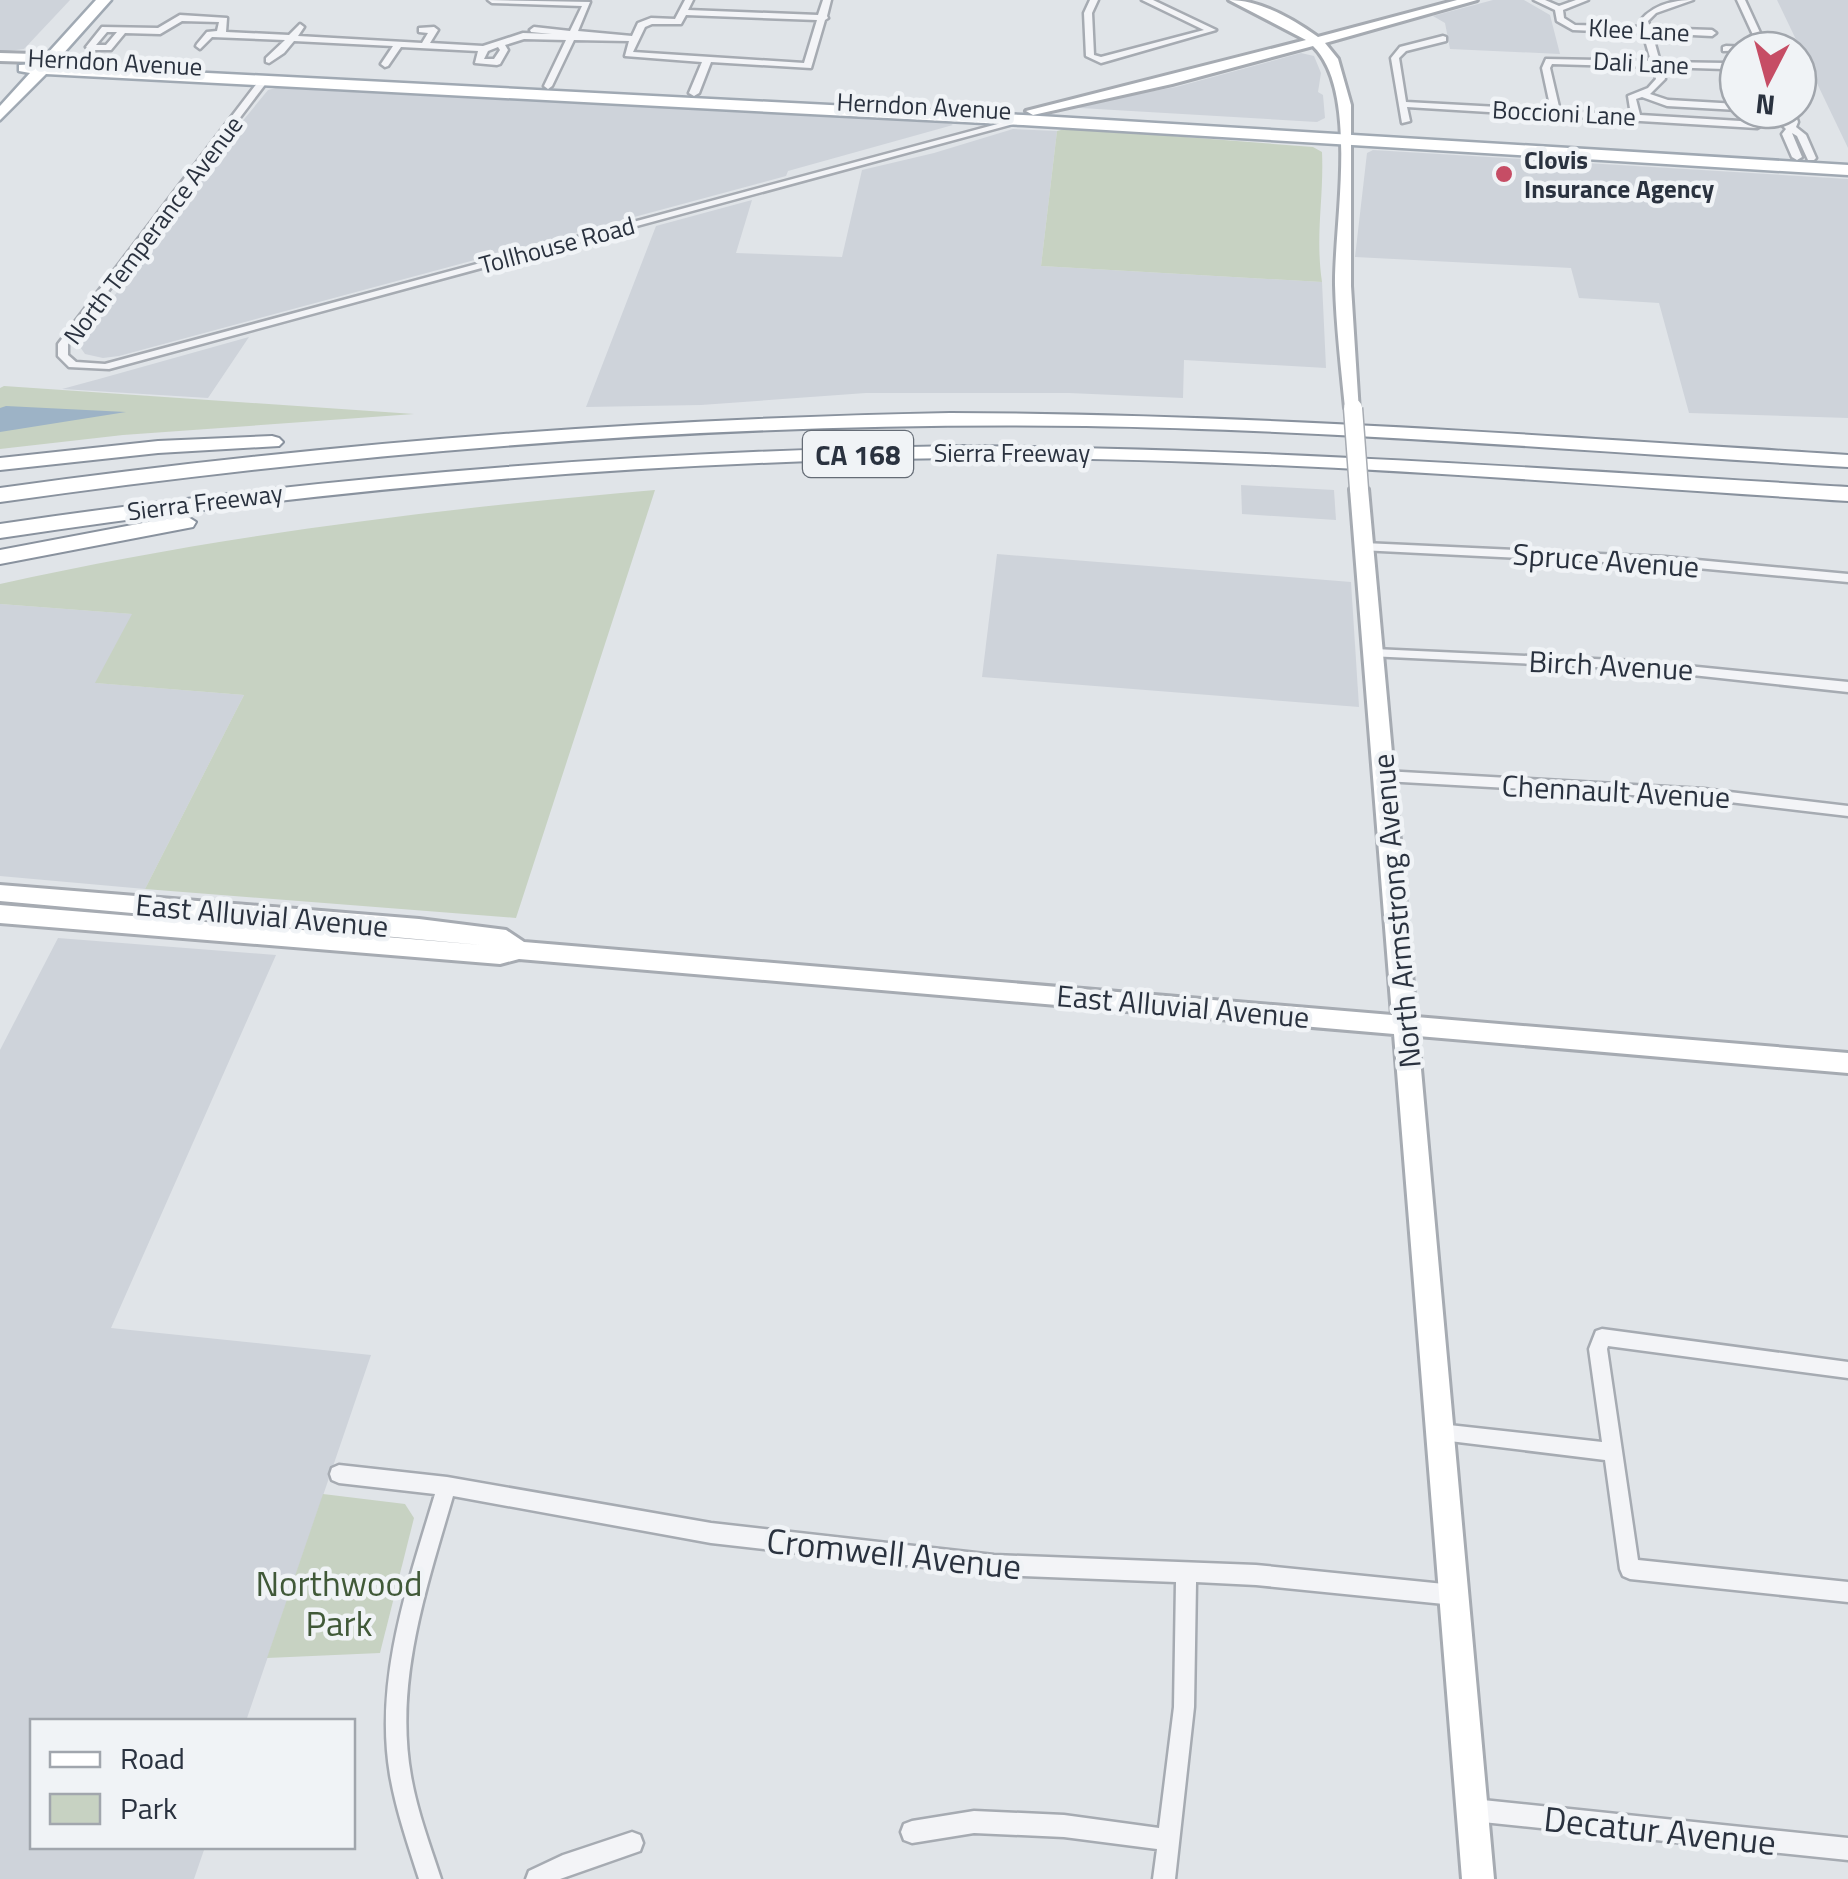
<svg xmlns="http://www.w3.org/2000/svg" width="1848" height="1879" viewBox="0 0 1848 1879" font-family="'Titillium Web',sans-serif">
<style>
.built{fill:#ced3da}
.green{fill:#c7d2c2}
.water{fill:#9db3c6}
.lines{fill:none;stroke-linecap:round;stroke-linejoin:round}
.street-casing{stroke:#a6abb2;stroke-width:5}
.secondary-casing{stroke:#a6abb2;stroke-width:6}
.primary-casing{stroke:#a0a9b3;stroke-width:5}
.highway-casing{stroke:#89929e;stroke-width:4}
.street{fill:#f3f4f7;fill-rule:evenodd}
.secondary{fill:#fff;fill-rule:evenodd}
.primary{fill:#fff;fill-rule:evenodd}
.highway{fill:#fff;fill-rule:evenodd}
.secondary-bridge-casing{stroke:#a6abb2;stroke-width:21;stroke-linecap:butt}
.secondary-bridge{stroke:#fff;stroke-width:18}
.poi-dot{fill:#c64d65;stroke:#f0f3f6;stroke-width:4}
.labels{text-anchor:middle;dominant-baseline:central;stroke-width:9;stroke-linejoin:round;paint-order:stroke}
.far-street-label{font-size:25px;fill:#2a323f;stroke:#f0f3f6}
.far-poi-label{font-size:25px;font-weight:bold;fill:#2a323f;stroke:#f0f3f6;text-anchor:start}
.shield{fill:#f0f3f6;stroke:#656c76;stroke-width:2.5}
.shield-label{font-size:28px;font-weight:bold;fill:#2a323f}
.street-label{font-size:30px;fill:#2a323f;stroke:#f0f3f6}
.near-street-label{font-size:35px;fill:#2a323f;stroke:#f0f3f6}
.near-park-label{font-size:35px;fill:#405938;stroke:#f0f3f6}
</style>
<rect width="100%" height="100%" fill="#e0e4e8"/>
<g class="built">
<path d="M0,0h70l-46,49 -24,3z"/>
<path d="M1493,0h31l26,15 10,39 -110,-5 -5,-26 -12,-7z"/>
<path d="M1777,0h71v148z"/>
<path d="M1301,53l13,3 7,17 -3,19 5,3 2,23 -8,4 -254,-15 113,-20z"/>
<path d="M276,88l671,34 6,3 -165,46 -2,5 -667,180 -16,2 -18,-4 -5,-7 2,-8 148,-198 -3,-1 41,-50z"/>
<path d="M1013,129l44,2 -16,135 281,16 4,86 -142,-8 -1,38 -114,-5h-203l-165,12 -115,2 70,-181 96,-26 -16,53 106,4 20,-87 72,-17z"/>
<path d="M1373,150l475,29v239l-159,-5 -30,-110 -80,-5 -8,-30 -216,-11 12,-104z"/>
<path d="M249,337l-41,61 -146,-9 37,-10z"/>
<path d="M1241,485l93,5 2,30 -94,-6z"/>
<path d="M997,554l354,28 8,125 -377,-30z"/>
<path d="M0,604l133,10 -37,69 148,12 -99,194 -145,-13z"/>
<path d="M58,938l218,17 -165,373 260,27 -125,366 -214,1v124l173,1 -11,32h-194v-829z"/>
</g>
<g class="green">
<path d="M1069,128l244,19 9,5c2,47 -7,82 0,130l-281,-16 16,-135z"/>
<path d="M4,386l410,28 -291,21 -123,14v-61z"/>
<path d="M655,490l-139,428 -371,-29 99,-194 -149,-12 37,-69 -132,-10v-20c216,-48 434,-75 655,-94z"/>
<path d="M323,1494l82,10 9,14 -34,135 -113,5z"/>
</g>
<path class="water" d="M6,406l120,6 -126,20v-24z"/>
<g class="lines">
<defs>
<g id="street">
<path d="M488,0l102,2 -12,29 54,5 6,-13 13,-5 24,1 10,-19h8l-5,10 130,5 5,-15h8l-4,16 1,2 -3,2 -14,48 -100,-6 -12,31 -5,3 -5,-3 13,-31 -77,-6 4,-15 -55,-1 -22,46 -4,3 -4,-3 22,-46 -42,-1 -19,6 3,5 -8,14 -3,1 -22,-2 3,-12 -77,-4 -13,19 -3,1 -4,-3 12,-18 -99,-5 -10,12 -15,10 -3,-1v-4l19,-18 -73,-3 -12,12 -4,-3 1,-2 10,-12 10,-1 2,-9 -37,-1 -22,13 -35,-1 -14,17h-21l-4,-3 16,-20 56,1 22,-13 47,3 -1,14 63,3 11,-11 4,3 -6,9 124,7 6,-10 -9,-1v-4l15,-1 4,3 -8,13 53,3 40,-13 29,1 -21,-2 -1,-2 4,-3 36,4 12,-25 -90,-3zM686,15l131,5 -13,43 -171,-11 12,-25 7,-3h29zM107,32h10l-11,13h-10zM498,47l2,3 -6,9h-10l4,-8z"/>
<path d="M1090,0h8l-6,13 2,42 7,2 103,-27 -62,-30h11l63,30 -115,33 -15,-7 -2,-43z"/>
<path d="M1534,0h11l14,6 17,-6h12l-25,10 1,8 11,7 67,2 -2,-6c13,-16 33,-21 53,-21l-37,13 -8,8 2,7 62,2 4,3 -4,3 -60,-3 8,29 65,1 4,3 -4,3 -63,-2 3,12 -15,15 18,6 70,4v6l-71,-4 -25,-9 -6,2 4,16 117,7 5,3 -5,3 -350,-21 3,14 -8,2 -11,-65 9,-11 43,-11 3,1v4l-40,10 -7,7 7,44 145,8 -9,-42 4,-9 105,2 -8,-28 -70,-3 -16,-9 -2,-11zM1552,64l101,3 3,12 -8,9 -20,8 3,19 -71,-4 -10,-43z"/>
<path d="M1737,0h8l23,50h-8z"/>
<path d="M1726,46l25,1 4,3 -32,1v-4z"/>
<path d="M264,77l3,1v4l-199,262v11l8,7 29,2 915,-246 8,2 -919,249 -40,-2 -11,-11v-12l203,-266z"/>
<path d="M1754,110h40l4,12 -2,5 10,8 10,23 -2,2h-6l-11,-24 -5,-3 10,24 -5,3 -5,-3 -10,-23 4,-5 -5,-5 7,-2 -3,-9h-26z"/>
<path d="M1364,543l301,14 183,17v8l-183,-17 -305,-15 -2,-3z"/>
<path d="M1374,649l263,12 211,21v10l-211,-23 -268,-13 -1,-3z"/>
<path d="M1384,771l320,18 144,17v10l-144,-17 -320,-18 -7,-5z"/>
<path d="M1602,1329l246,33v16l-240,-32 -1,3 31,211 210,22v20l-218,-23 -7,-3 -3,-7 -15,-109 -172,-21 -2,-6 2,-6 7,-3 162,18 -13,-93 7,-18z"/>
<path d="M339,1465l108,12 264,46 283,32 262,10 198,20 7,3 3,7 -3,7 -7,3 -198,-20 -60,-3 -2,125 -19,172h-22l4,-30 -93,-12 -90,-4 -62,10 -8,-3 -3,-8 3,-8 8,-3 62,-10 90,4 95,13 15,-121 2,-125 -182,-7 -283,-32 -258,-47c-26,90 -59,185 -42,280 6,35 19,69 30,103h-22c-11,-34 -23,-69 -29,-104 -16,-96 18,-191 45,-281l-96,-11 -7,-3 -2,-6 2,-6z"/>
<path d="M1473,1799l375,39v22l-375,-39 -7,-4 -4,-7 4,-7z"/>
<path d="M632,1832l8,3 3,8 -3,8 -80,28h-34l3,-8 34,-16z"/>
</g>
<g id="secondary">
<path d="M1229,0c31,0 64,19 89,37l139,-37h20l-152,43 13,16 13,46v181l8,126 -6,1 -8,-5c-4,-41 -9,-82 -10,-123 -1,-61 25,-194 -22,-239l-141,38 -139,31 -7,-4 280,-71z"/>
<path d="M0,53l34,1 7,4 -7,4 -34,-1z"/>
<path d="M1359,484l9,5 48,528 432,36v20l-430,-37 76,843h-32l-68,-845 -875,-75 -19,5 -500,-41v-18l482,40 -482,-44v-16l419,34 87,11 18,12 868,73 -42,-526z"/>
</g>
<path id="primary" d="M96,0h15l-58,65 970,50 825,50v10l-825,-50 -977,-51 -46,46v-14l30,-33 -11,-2v-6l19,-1z"/>
<g id="highway">
<path d="M950,413c300,1 598,23 898,42v12c-254,-15 -508,-37 -762,-41 -364,-5 -726,25 -1086,76v-14c316,-44 631,-69 950,-75z"/>
<path d="M272,436l7,2 4,4 -4,4 -121,7 -158,17v-12l158,-17z"/>
<path d="M957,446c298,2 594,23 891,41v14c-297,-19 -595,-45 -893,-43 -321,3 -638,32 -955,80v-14c318,-47 636,-73 957,-78z"/>
<path d="M185,515l11,7 -3,5 -193,37v-14z"/>
</g>
</defs>
<use href="#street" class="street-casing"/>
<use href="#secondary" class="secondary-casing"/>
<use href="#primary" class="primary-casing"/>
<use href="#highway" class="highway-casing"/>
<use href="#street" class="street"/>
<use href="#secondary" class="secondary"/>
<use href="#primary" class="primary"/>
<use href="#highway" class="highway"/>
<defs>
<path id="secondary-bridge" d="M1353,408l6,81"/>
</defs>
<use href="#secondary-bridge" class="secondary-bridge-casing"/>
<use href="#secondary-bridge" class="secondary-bridge"/>
</g>
<circle class="poi-dot" cx="1504" cy="174" r="10"/>
<g class="labels">
<g class="far-street-label">
<text transform="translate(1639 30) rotate(3)">Klee Lane</text>
<text transform="translate(115 62) rotate(3)">Herndon Avenue</text>
<text transform="translate(1641 63) rotate(3)">Dali Lane</text>
<text transform="translate(924 106) rotate(3)">Herndon Avenue</text>
<text transform="translate(1564 113) rotate(3)">Boccioni Lane</text>
<text transform="translate(153 230) rotate(-53)">North Temperance Avenue</text>
<text transform="translate(557 245) rotate(-15)">Tollhouse Road</text>
<text x="1012" y="453">Sierra Freeway</text>
<text transform="translate(205 502) rotate(-7)">Sierra Freeway</text>
</g>
<g class="far-poi-label">
<text x="1524" y="160">Clovis<tspan x="1524" dy="29">Insurance Agency</tspan></text>
</g>
<rect class="shield" x="803" y="431" width="110" height="46" rx="8"/>
<g class="shield-label">
<text x="858" y="454">CA 168</text>
</g>
<g class="street-label">
<text transform="translate(1606 560) rotate(4)">Spruce Avenue</text>
<text transform="translate(1611 665) rotate(3)">Birch Avenue</text>
<text transform="translate(1616 791) rotate(3)">Chennault Avenue</text>
<text transform="translate(1396 911) rotate(-95)">North Armstrong Avenue</text>
<text transform="translate(262 915) rotate(5)">East Alluvial Avenue</text>
<text transform="translate(1183 1006) rotate(5)">East Alluvial Avenue</text>
</g>
<g class="near-street-label">
<text transform="translate(894 1553) rotate(6)">Cromwell Avenue</text>
<text transform="translate(1660 1830) rotate(6)">Decatur Avenue</text>
</g>
<g class="near-park-label">
<text x="339" y="1583">Northwood<tspan x="339" dy="40">Park</tspan></text>
</g>
</g>
<rect x="30" y="1719" width="325" height="130" fill="#f0f3f6" stroke="#a1a6ad" stroke-width="2.5"/>
<rect x="50" y="1752" width="50" height="15" fill="#ffffff" stroke="#a1a6ad" stroke-width="2.5"/>
<text x="120" y="1769" font-size="30" fill="#2a323f">Road</text>
<rect x="50" y="1794" width="50" height="30" fill="#c7d2c2" stroke="#a1a6ad" stroke-width="2.5"/>
<text x="120" y="1819" font-size="30" fill="#2a323f">Park</text>
<g transform="translate(1768 80) rotate(186)"><circle r="48" fill="#f0f3f6" stroke="#a1a6ad" stroke-width="2.5"/>
<path d="M0-8L18 38L0 25L-18 38Z" fill="#c64d65"/>
<text y="-15" font-size="28" font-weight="bold" text-anchor="middle" fill="#2a323f">N</text>
</g>
</svg>
